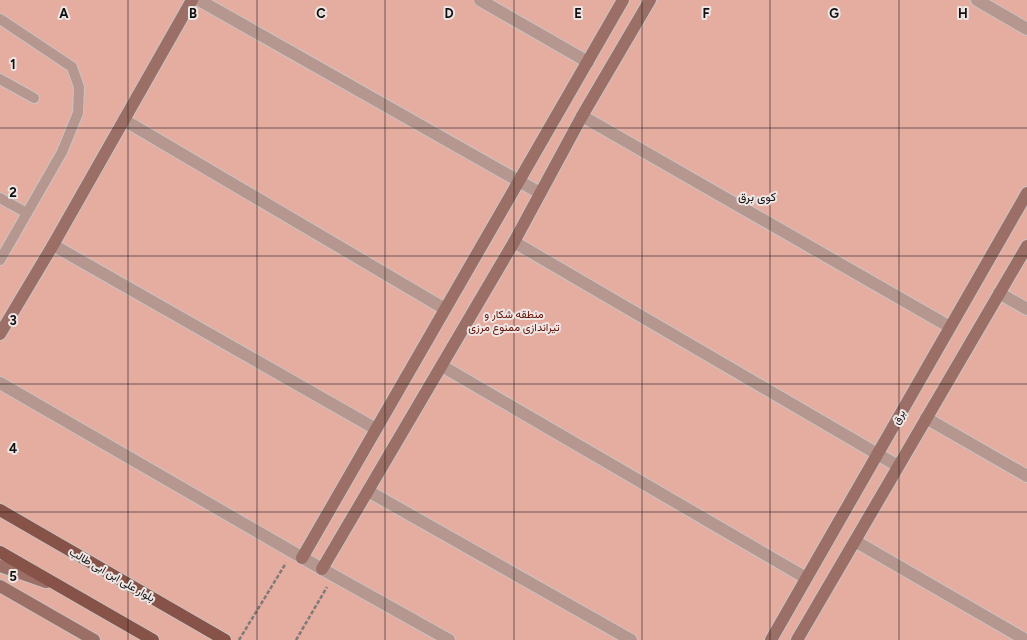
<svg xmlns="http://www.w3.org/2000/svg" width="1027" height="640" viewBox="0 0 1027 640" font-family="Figtree,Vazirmatn,sans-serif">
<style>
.green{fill:#e5aca0}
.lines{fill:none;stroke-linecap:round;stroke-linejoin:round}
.lane-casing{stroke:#cbc4c2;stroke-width:12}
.street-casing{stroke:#cbc4c2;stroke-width:14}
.secondary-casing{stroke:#cbc4c2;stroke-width:14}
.primary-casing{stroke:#cbc4c2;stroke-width:14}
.path{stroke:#7f7a79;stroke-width:2.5;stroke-dasharray:4 2;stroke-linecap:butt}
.lane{stroke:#b69790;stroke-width:10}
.street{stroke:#b69790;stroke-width:12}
.secondary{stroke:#9b6f66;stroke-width:12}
.primary{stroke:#875348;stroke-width:12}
.grid{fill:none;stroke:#131010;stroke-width:1;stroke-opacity:0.55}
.labels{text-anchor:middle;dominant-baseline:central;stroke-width:4;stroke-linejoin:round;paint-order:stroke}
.park-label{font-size:11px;fill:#631206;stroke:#eee6e4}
.street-label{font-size:11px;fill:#131010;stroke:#eee6e4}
.neighbourhood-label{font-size:12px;fill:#131010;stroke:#eee6e4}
.grid-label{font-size:13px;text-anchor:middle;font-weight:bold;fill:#131010;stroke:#eee6e4;stroke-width:4;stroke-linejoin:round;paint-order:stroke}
</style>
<rect width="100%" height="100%" fill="#eee6e4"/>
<rect class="green" x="0" y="0" width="1027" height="640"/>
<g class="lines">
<defs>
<g id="lane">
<path d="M0,19l72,48 7,20 -1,26 -16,39 -62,108"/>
<path d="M0,79l34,19"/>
<path d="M0,198l27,15"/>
</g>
<g id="street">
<path d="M199,0l341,193"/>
<path d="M480,0l108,62"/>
<path d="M977,0l50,29"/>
<path d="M582,116l368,211"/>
<path d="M124,120l321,189"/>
<path d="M514,242l384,224"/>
<path d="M53,245l323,184"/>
<path d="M999,293l28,16"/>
<path d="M442,366l364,212"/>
<path d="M0,383l322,186 127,71"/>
<path d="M926,418l101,58"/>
<path d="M368,491l263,149"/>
<path d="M855,541l171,99"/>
</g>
<g id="secondary">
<path d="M0,334l53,-89 139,-245"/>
<path d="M302,558l321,-558"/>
<path d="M0,566l46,16"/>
<path d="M322,569l192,-327 68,-126 68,-116"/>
<path d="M0,586l94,54"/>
<path d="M771,640l256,-447"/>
<path d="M797,640l230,-394"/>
</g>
<g id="primary">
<path d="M0,510l225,130"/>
<path d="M0,552l153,88"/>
</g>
</defs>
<use href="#lane" class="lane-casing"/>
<use href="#street" class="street-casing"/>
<use href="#secondary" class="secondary-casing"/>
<use href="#primary" class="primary-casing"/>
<g class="path">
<path d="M239,640l47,-77"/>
<path d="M296,640l31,-53"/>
</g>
<use href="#lane" class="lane"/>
<use href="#street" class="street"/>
<use href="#secondary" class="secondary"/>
<use href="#primary" class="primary"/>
</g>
<path class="grid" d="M128,0v640M257,0v640M385,0v640M514,0v640M642,0v640M770,0v640M899,0v640M0,128h1027M0,256h1027M0,384h1027M0,512h1027"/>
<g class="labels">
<g class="park-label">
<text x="514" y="314">منطقه شکار و<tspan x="514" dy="13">تیراندازی ممنوع مرزی</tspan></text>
</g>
<g class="street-label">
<text transform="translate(899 417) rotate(-60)">برق</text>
<text transform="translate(112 575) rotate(30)">بلوار علی ابن ابی طالب</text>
</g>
<g class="neighbourhood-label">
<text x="757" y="197">کوی برق</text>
</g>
</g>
<g class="grid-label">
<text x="64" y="18">A</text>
<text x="193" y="18">B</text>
<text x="321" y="18">C</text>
<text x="449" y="18">D</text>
<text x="578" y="18">E</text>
<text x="706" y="18">F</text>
<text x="834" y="18">G</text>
<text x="963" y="18">H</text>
<text x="13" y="69">1</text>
<text x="13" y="197">2</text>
<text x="13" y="325">3</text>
<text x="13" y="453">4</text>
<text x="13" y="581">5</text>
</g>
</svg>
